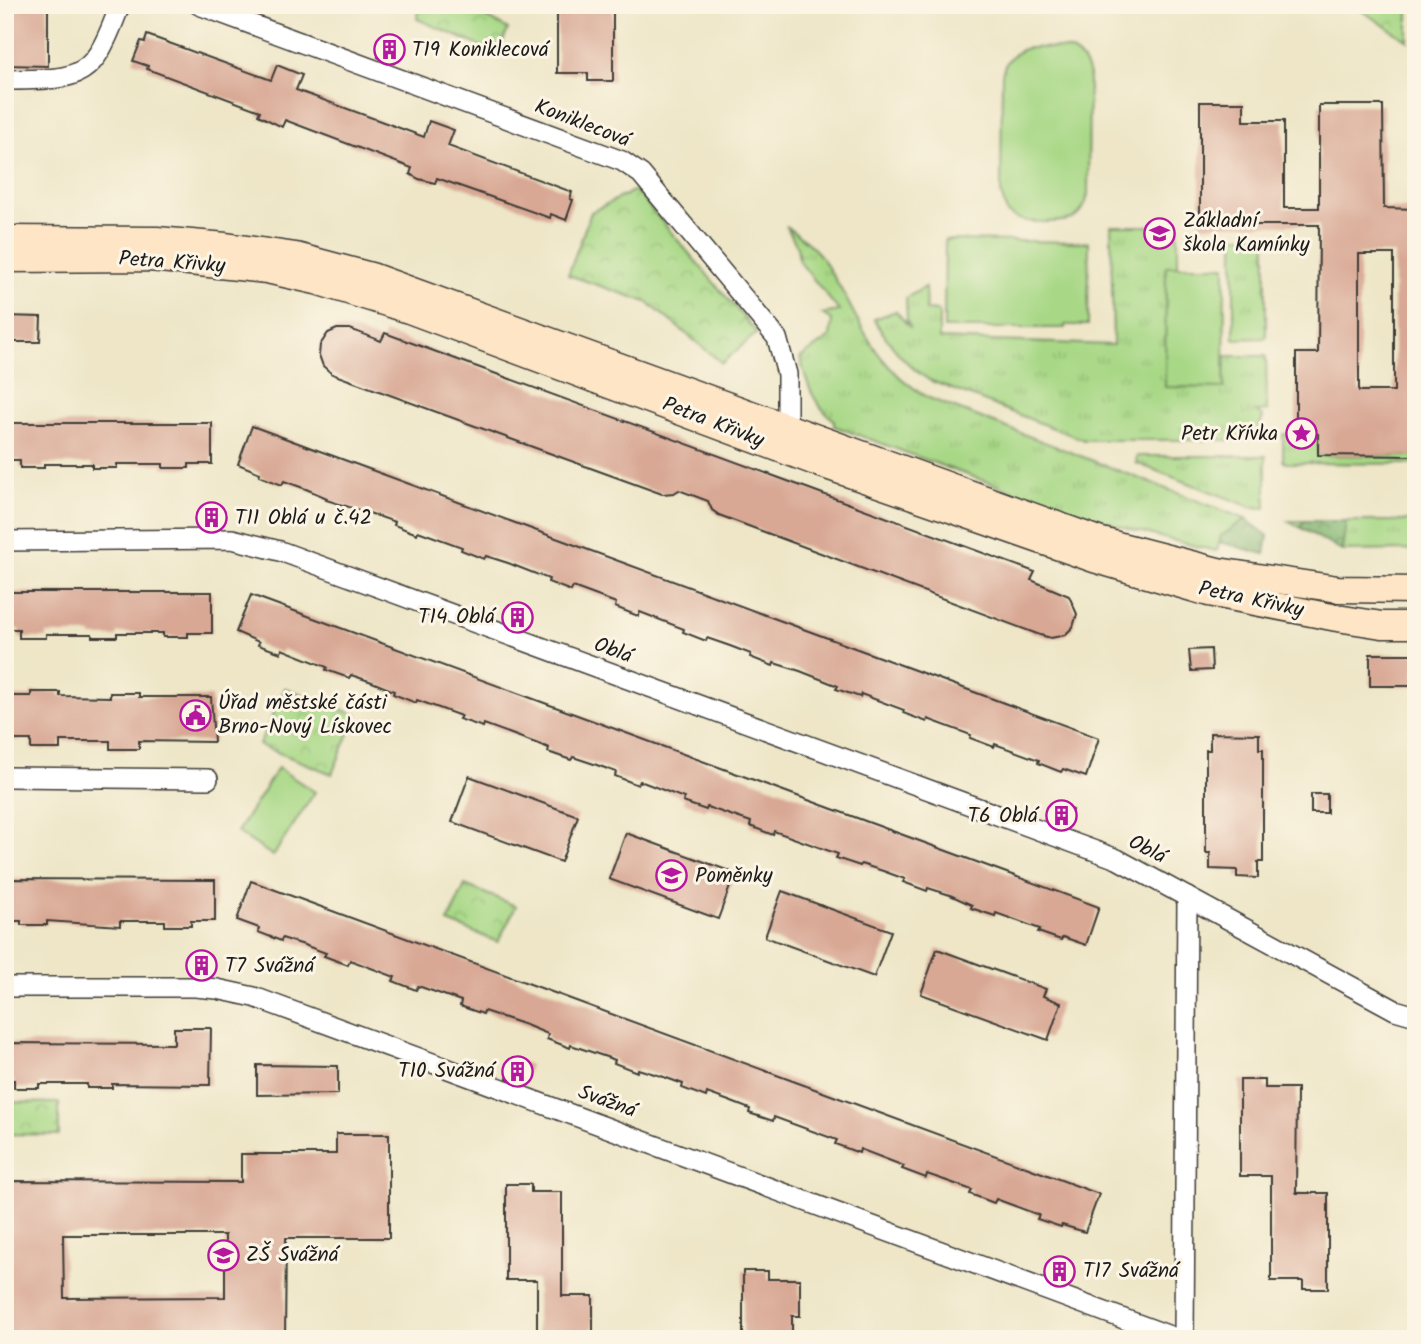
<svg xmlns="http://www.w3.org/2000/svg" width="1421" height="1344" viewBox="0 0 1421 1344" font-family="Kalam,sans-serif">
<style>
.grass{fill:url(#grass-tufts);stroke:#627a51;stroke-width:2}
.forest{fill:url(#forest-crowns);stroke:#516a48;stroke-width:2}
.park{fill:url(#park-crowns);stroke:#627a51;stroke-width:2}
.garden{fill:#a8d886;stroke:#627a51;stroke-width:2}
.building{fill:#d8a894;fill-rule:evenodd}
.lines{fill:none;stroke-linecap:round;stroke-linejoin:round}
.street-casing{stroke:#3c3a36;stroke-width:22}
.secondary-casing{stroke:#3c3a36;stroke-width:29}
.street{stroke:#fff;stroke-width:19}
.secondary{stroke:#fde5c5;stroke-width:26}
.labels{text-anchor:middle;dominant-baseline:central;stroke-width:6;stroke-linejoin:round;paint-order:stroke}
.poi-label{font-size:21px;fill:#1c1c1c;stroke:#fcf5e5;text-anchor:start}
.street-label{font-size:21px;fill:#1c1c1c;stroke:#fcf5e5}
</style>
<defs>
<pattern id="grass-tufts" width="24" height="20" patternUnits="userSpaceOnUse" patternTransform="scale(1.75)"><rect width="24" height="20" fill="#a8d886"/><path d="M3 7l-1-3M5 7V3M7 7l1-3M15 17l-1-3M17 17v-4M19 17l1-3" fill="none" stroke="#90b973"/></pattern>
<pattern id="forest-crowns" width="20" height="18" patternUnits="userSpaceOnUse" patternTransform="scale(1.75)"><rect width="20" height="18" fill="#86b873"/><path d="M2 6a3 3 0 1 1 6 0M12 15a3 3 0 1 1 6 0" fill="none" stroke="#6d955e"/></pattern>
<pattern id="park-crowns" width="20" height="18" patternUnits="userSpaceOnUse" patternTransform="scale(1.75)"><rect width="20" height="18" fill="#a8d886"/><path d="M2 6a3 3 0 1 1 6 0M12 15a3 3 0 1 1 6 0" fill="none" stroke="#90b973"/></pattern>
</defs>
<rect width="100%" height="100%" fill="#fcf5e5"/>
<filter id="ink" filterUnits="userSpaceOnUse"><feTurbulence type="fractalNoise" baseFrequency=".0143" numOctaves="2"/><feDisplacementMap in="SourceGraphic" scale="14" xChannelSelector="R" yChannelSelector="G"/><feConvolveMatrix kernelMatrix="1 2 1 2 8 2 1 2 1" color-interpolation-filters="sRGB"/></filter>
<filter id="wash" filterUnits="userSpaceOnUse"><feTurbulence type="fractalNoise" baseFrequency=".00686" numOctaves="4" result="noise"/><feDisplacementMap in="SourceGraphic" scale="28" xChannelSelector="R" yChannelSelector="G"/><feGaussianBlur stdDeviation="1.57" result="paint"/><feColorMatrix in="noise" values="0 0 0 0 0 0 0 0 0 0 0 0 0 0 0 0 0 1.4 0 .05"/><feComposite in="paint" operator="in"/></filter>
<g filter="url(#wash)">
<rect width="100%" height="100%" fill="#eee6c7"/>
<g class="grass">
<path d="M786,226c11,9 24,17 33,28 40,55 45,107 110,144l316,121 23,17 -3,18 -46,-12 -2,9c-131,-29 -257,-79 -383,-125v-6c-21,-16 -27,-36 -34,-62l30,-21 2,-17 -10,-6 17,-3 -40,-50 -2,-15z"/>
<path d="M1111,226h67v40h-12l58,122 1,-32h41l1,55 -11,1 7,5 -5,13 -11,10h-163l-155,-60c-25,-16 -40,-36 -55,-61l22,-8 14,17 -3,-7 -1,-23 19,-11 1,23 13,1v28l174,6z"/>
<path d="M1234,236h32v102l-32,1z"/>
<path d="M1283,434h35v21l98,1v8l-130,-1 -3,-2z"/>
<path d="M1137,456h129v52l-15,-1 -115,-44z"/>
<path d="M1289,521h127v29l-74,1z"/>
</g>
<g class="forest">
<path d="M1245,519l23,17 -3,18 -45,-12v-5z"/>
<path d="M1304,521h42l-4,30 -42,-24z"/>
</g>
<g class="park">
<path d="M421,5c44,0 49,3 87,24l-10,25 -81,-35z"/>
<path d="M1353,5h55v36z"/>
<path d="M635,190l122,143 -35,30 -75,-61 -79,-27 23,-63z"/>
<path d="M285,688l72,27 -25,59 -73,-29z"/>
<path d="M465,885l51,21 -18,36 -50,-20z"/>
<path d="M5,1102l54,1v32l-54,-1z"/>
</g>
<g class="garden">
<path d="M1027,48c28,0 53,-6 62,27l-1,119c-5,26 -18,28 -42,28 -16,0 -26,0 -39,-9l-6,-19 1,-120c4,-15 11,-21 25,-26z"/>
<path d="M945,240l144,2 -1,83h-23v3h-121z"/>
<path d="M1166,266h59l-1,122 -59,-1z"/>
<path d="M278,768l37,24 -42,64 -36,-24z"/>
</g>
<g id="blocks">
<g class="building">
<path d="M5,5h43v61l-43,-1z"/>
<path d="M557,5h56v76h-25v-8h-31z"/>
<path d="M147,35l124,45 6,-15 25,10 -6,15 128,47 5,-16 25,9 -6,16 124,46 -2,7 3,1 -7,20 -15,-6 -1,4 -113,-40 -2,5 -16,-4 -9,-5 2,-6 -127,-48 -3,7 -24,-12 2,-4 -113,-42 1,-3 -15,-5 8,-20 4,1z"/>
<path d="M385,38l15,6 -6,19 -16,-6z"/>
<path d="M1200,102h44v19h40v87h35v-103h64l1,103 32,1v247l-98,-1v-21h-22v-81h22l1,-128h-119zM1359,254h35v137h-35z"/>
<path d="M5,316l36,1 -1,25h-35z"/>
<path d="M337,329h13l31,12 4,-8 650,239 -4,8 38,16 8,18 -4,13 -8,8 -14,3 -11,-3 -321,-120 -7,-5 -4,-9 -29,-11 -5,3 -12,1 -330,-120 -9,-8 -4,-11 1,-10 8,-12z"/>
<path d="M5,423h207v41h-23v4h-26v-4h-46v4h-25v-4h-48v4h-24v-8h-15z"/>
<path d="M252,426l847,312 -13,39 -23,-8 -2,3 -23,-9 1,-3 -44,-16 -1,3 -24,-9 1,-3 -43,-16 -1,3 -24,-9 1,-3 -43,-16 -1,3 -24,-8 2,-3 -38,-15 -26,-8 -1,3 -23,-9 1,-3 -21,-8 -23,-8 -1,3 -23,-9 1,-3 -44,-17 -2,4 -23,-9 1,-4 -43,-16 -2,4 -23,-9 1,-3 -41,-16 -22,-7 -2,3 -23,-9 1,-3 -44,-16 -1,3 -23,-9 1,-3 -23,-8 -46,-14 1,-2 -21,-9 -22,-8 -2,4 -23,-9 1,-3 -22,-9z"/>
<path d="M5,592h207v41h-24v4h-25v-4h-46v4h-25v-3h-46v4h-27v-9h-14z"/>
<path d="M251,595l848,312 -13,38 -23,-8 -2,3 -23,-8 2,-3 -44,-16 -1,3 -24,-8 1,-3 -22,-10 -22,-7 -1,3 -24,-9 2,-3 -22,-8 -22,-7 -1,2 -24,-8 2,-4 -64,-23 -1,4 -23,-9 1,-4 -44,-15 -1,3 -23,-8 1,-4 -44,-17 -2,4 -23,-9 1,-4 -22,-8 -21,-7 -2,3 -23,-8 1,-4 -65,-24 -1,3 -24,-8 2,-3 -44,-16 -1,3 -23,-9 1,-3 -22,-9 -21,-7 -2,3 -23,-8 1,-3 -45,-18 -1,4 -23,-8 1,-3 -23,-10z"/>
<path d="M514,605l15,6 -6,17 -15,-6z"/>
<path d="M1211,649l1,21 -21,1 -2,-21z"/>
<rect x="1370" y="654" width="45" height="32"/>
<path d="M31,692h29v4l50,1v-4h29v4h72l3,45 -75,-1v8h-29v-8h-50v8h-29v-9h-26v-44h26z"/>
<path d="M1210,733l49,1v15h4v113h-5v16l-21,-1v-7l-27,-1v-16h-4v-103h4z"/>
<path d="M469,776l109,40 -17,46 -109,-40z"/>
<rect x="1311" y="794" width="16" height="19"/>
<path d="M1057,804l15,6 -6,17 -16,-6z"/>
<path d="M626,833l109,40 -17,46 -109,-40z"/>
<path d="M5,879l210,1v41h-24v5h-26v-5h-45v5l-73,-5v4h-26v-4h-16z"/>
<path d="M251,881l848,313 -14,38 -23,-7 -1,2 -24,-8 2,-4 -43,-16 -2,4 -24,-9 2,-4 -22,-8 -23,-8 -1,4 -24,-9 2,-3 -44,-17 -1,4 -24,-9 2,-4 -63,-23 -1,4 -24,-8 1,-4 -21,-8 -22,-8 -1,4 -24,-9 1,-4 -22,-8 -23,-7 -1,3 -23,-9 1,-3 -44,-15 -1,3 -23,-9 1,-5 -22,-9 -42,-14 -1,3 -23,-8 1,-5 -43,-15 -2,4 -23,-9 2,-4 -45,-17 -2,5 -24,-9 2,-3 -22,-8 -22,-7 -1,3 -23,-9 1,-4 -22,-8z"/>
<path d="M782,891l109,40 -17,46 -109,-40z"/>
<path d="M937,949l109,40 -3,7 18,7 -13,37 -127,-46z"/>
<path d="M210,956l1,20 -17,-1v-18z"/>
<path d="M174,1028h37l-1,57 -98,-1v4h-25v-4h-48v4h-25v-8h-9v-37l169,1z"/>
<path d="M514,1059l16,6 -7,19 -16,-6z"/>
<path d="M257,1065l81,1v28l-81,1z"/>
<path d="M1240,1080h25v8h32l-1,105h32v96h-25v-8h-32v-105h-31z"/>
<path d="M336,1134h53v104h-103l-1,101h-280v-158l236,1v-28h95zM63,1235h162v62l-161,1z"/>
<path d="M506,1184h25v8h31v104h31v37h-7v6h-49v-59h-31z"/>
<path d="M1056,1259l16,6 -8,19 -16,-6z"/>
<path d="M743,1271h25v8h32v37h-8v23h-49z"/>
</g>
</g>
</g>
<g filter="url(#ink)">
<use href="#blocks" fill-opacity="0" stroke="#3c3a36" stroke-width="2"/>
<g class="lines">
<defs>
<g id="street">
<path d="M199,5l423,156 19,13 136,164 10,36v53l-4,11"/>
<path d="M5,80c78,-1 87,1 115,-75"/>
<path d="M5,541l227,-2 48,12 837,308 278,151 21,6"/>
<path d="M5,777l203,2"/>
<path d="M5,987h190l22,2 37,8 924,342"/>
<path d="M1184,1339l3,-442"/>
</g>
<g id="secondary">
<path d="M5,239l152,1 69,6 70,10 75,20 727,264 120,31 120,18 78,1"/>
<path d="M5,259l145,-1 117,12 49,11 93,29 409,153 276,96 115,34 128,25 45,7h34"/>
</g>
</defs>
<use href="#street" class="street-casing"/>
<use href="#secondary" class="secondary-casing"/>
<use href="#street" class="street"/>
<use href="#secondary" class="secondary"/>
</g>
</g>
<defs>
<symbol id="building-ring" viewBox="-11 -11 22 22"><circle r="9.5" fill="#fcf5e5" stroke="#b5179e" stroke-width="1.5"/><path d="M-4-6H4V6H1V3H-1V6H-4ZM-2.5-4.3h1.7v1.8h-1.7ZM.8-4.3h1.7v1.8H.8ZM-2.5-1h1.7V.8h-1.7ZM.8-1h1.7V.8H.8Z" fill="#b5179e"/></symbol>
<symbol id="school-ring" viewBox="-11 -11 22 22"><circle r="9.5" fill="#fcf5e5" stroke="#b5179e" stroke-width="1.5"/><path d="M0-5L7-2L0 1L-7-2ZM-4 1L0 2.5L4 1V4Q0 6-4 4Z" fill="#b5179e"/></symbol>
<symbol id="sight-ring" viewBox="-11 -11 22 22"><circle r="9.5" fill="#fcf5e5" stroke="#b5179e" stroke-width="1.5"/><path d="M0-6L1.8-2.2L6-1.7L2.9 1.2L3.7 5.4L0 3.3L-3.7 5.4L-2.9 1.2L-6-1.7L-1.8-2.2Z" fill="#b5179e"/></symbol>
<symbol id="civic-ring" viewBox="-11 -11 22 22"><circle r="9.5" fill="#fcf5e5" stroke="#b5179e" stroke-width="1.5"/><path d="M-.6-6.5H3V-4.5H.6V-3L4-1V1h2V6H-6V1h2V-1L-.6-3ZM-1.2 2.5V6h2.4V2.5Z" fill="#b5179e"/></symbol>
</defs>
<g fill-rule="evenodd">
<use href="#building-ring" x="372" y="32" width="35" height="35"/>
<use href="#school-ring" x="1142" y="216" width="35" height="35"/>
<use href="#sight-ring" x="1284" y="416" width="35" height="35"/>
<use href="#building-ring" x="194" y="500" width="35" height="35"/>
<use href="#building-ring" x="500" y="600" width="35" height="35"/>
<use href="#civic-ring" x="178" y="698" width="35" height="35"/>
<use href="#building-ring" x="1044" y="798" width="35" height="35"/>
<use href="#school-ring" x="654" y="858" width="35" height="35"/>
<use href="#building-ring" x="184" y="948" width="35" height="35"/>
<use href="#building-ring" x="500" y="1054" width="35" height="35"/>
<use href="#school-ring" x="206" y="1238" width="35" height="35"/>
<use href="#building-ring" x="1042" y="1254" width="35" height="35"/>
</g>
<g class="labels">
<g class="poi-label">
<text x="412" y="50">T19 Koniklecová</text>
<text x="1183" y="221">Základní<tspan x="1183" dy="24">škola Kamínky</tspan></text>
<text x="1278" y="434" text-anchor="end">Petr Křívka</text>
<text x="235" y="518">T11 Oblá u č.42</text>
<text x="495" y="617" text-anchor="end">T14 Oblá</text>
<text x="218" y="703">Úřad městské části<tspan x="218" dy="24">Brno-Nový Lískovec</tspan></text>
<text x="1038" y="816" text-anchor="end">T6 Oblá</text>
<text x="695" y="876">Poměnky</text>
<text x="225" y="966">T7 Svážná</text>
<text x="495" y="1071" text-anchor="end">T10 Svážná</text>
<text x="246" y="1255">ZŠ Svážná</text>
<text x="1083" y="1271">T17 Svážná</text>
</g>
<g class="street-label">
<text transform="translate(582 124) rotate(21)">Koniklecová</text>
<text transform="translate(172 263) rotate(4)">Petra Křivky</text>
<text transform="translate(713 423) rotate(21)">Petra Křivky</text>
<text transform="translate(1251 600) rotate(12)">Petra Křivky</text>
<text transform="translate(613 651) rotate(20)">Oblá</text>
<text transform="translate(1147 850) rotate(27)">Oblá</text>
<text transform="translate(607 1102) rotate(20)">Svážná</text>
</g>
</g>
<rect width="1421" height="1344" fill="none" stroke="#fcf5e5" stroke-width="28"/>
</svg>
